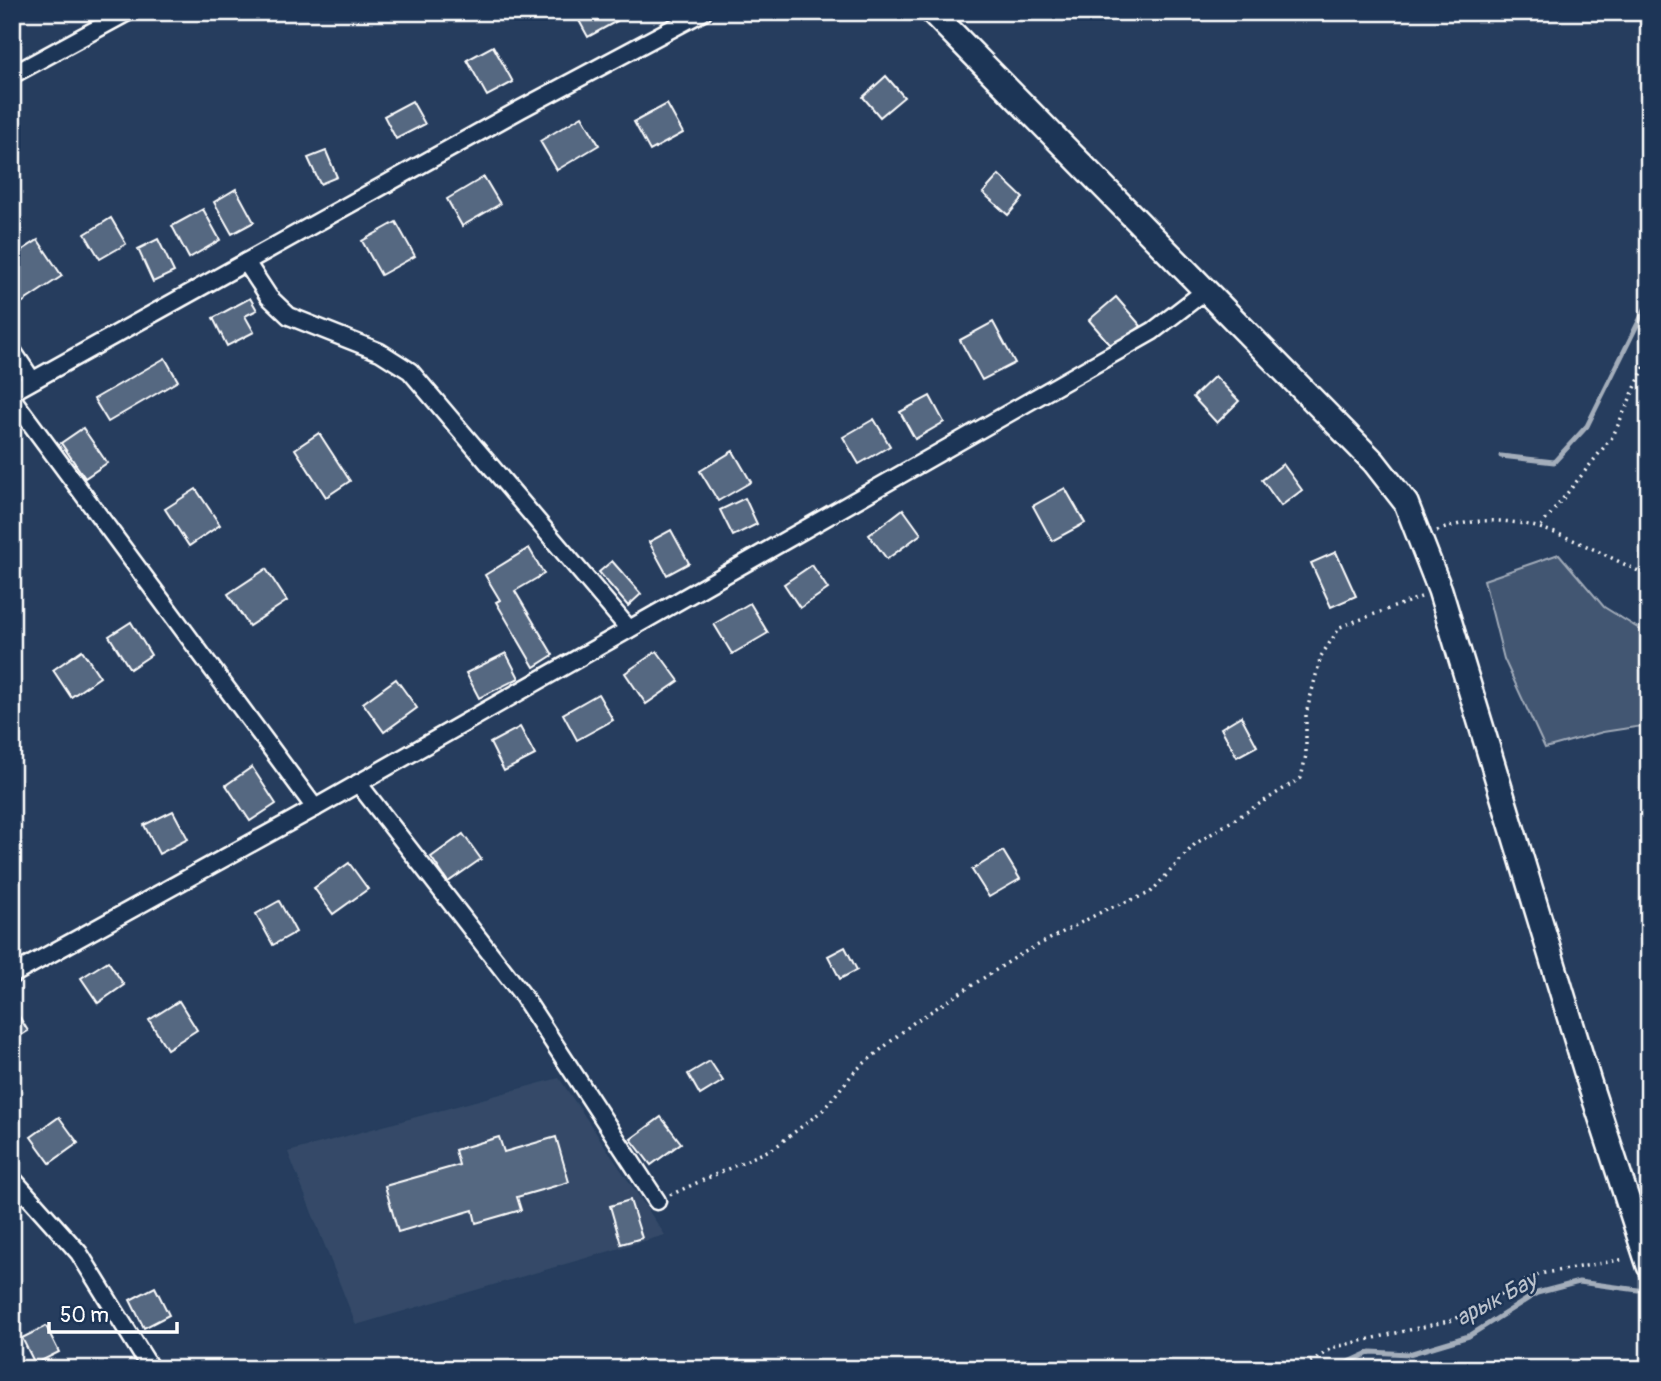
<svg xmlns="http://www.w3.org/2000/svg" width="1661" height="1381" viewBox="0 0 1661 1381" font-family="Pangolin,sans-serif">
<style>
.built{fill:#344a68}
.green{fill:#425672;stroke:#a0aab8;stroke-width:2}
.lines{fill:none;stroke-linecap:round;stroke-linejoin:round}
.stream{stroke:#a4aebb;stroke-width:5}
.building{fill:#556781;stroke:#fff;stroke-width:2}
.street-casing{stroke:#fff;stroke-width:21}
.secondary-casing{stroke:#fff;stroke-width:28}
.path{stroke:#fff;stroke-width:3.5;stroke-dasharray:2 5;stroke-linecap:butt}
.street{stroke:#1d3557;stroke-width:16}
.secondary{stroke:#1d3557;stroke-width:23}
.labels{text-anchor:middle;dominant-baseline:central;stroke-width:5;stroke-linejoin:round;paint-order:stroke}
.water-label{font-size:23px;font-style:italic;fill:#bbc2cc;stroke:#1d3557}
</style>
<rect width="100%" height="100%" fill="#263d5e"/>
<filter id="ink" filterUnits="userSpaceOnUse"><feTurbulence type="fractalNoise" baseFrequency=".0143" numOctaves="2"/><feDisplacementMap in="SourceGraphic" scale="14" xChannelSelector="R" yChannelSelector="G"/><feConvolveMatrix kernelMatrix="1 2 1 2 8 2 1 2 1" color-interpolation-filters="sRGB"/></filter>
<g filter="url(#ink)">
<path class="built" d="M559,1078l106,157 -309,90 -68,-173z"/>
<path class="green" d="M1559,554l45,53 45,28v90l-46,7 -58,16 -41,-89 -20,-79z"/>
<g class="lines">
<g class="stream">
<path d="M1501,456l53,6 33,-36 62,-125"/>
<path d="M1334,1369l37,-17 38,2 60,-18 68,-43 42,-11 59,8"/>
</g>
</g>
<g class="building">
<path d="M580,12h32l5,9 -29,16 -12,-22z"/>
<path d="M493,46l20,36 -26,14 -20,-36z"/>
<path d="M886,76l18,21 -24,20 -17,-20z"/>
<path d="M412,101l13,23 -29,15 -12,-23z"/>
<path d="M667,104l16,29 -33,18 -16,-29z"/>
<path d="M582,116l17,29 -42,25 -17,-29z"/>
<path d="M326,151l11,26 -17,7 -12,-26z"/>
<path d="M999,175l24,23 -15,17 -25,-22z"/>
<path d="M484,177l16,27 -38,22 -15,-27z"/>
<path d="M236,189l18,33 -22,12 -18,-32z"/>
<path d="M203,209l17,31 -31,18 -17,-32z"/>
<path d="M111,218l15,26 -26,15 -15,-25z"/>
<path d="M396,222l19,34 -34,19 -19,-34z"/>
<path d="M158,239l16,33 -21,10 -15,-33z"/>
<path d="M38,240l24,36 -45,30 -5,-7v-42z"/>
<path d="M1116,297l25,29 -27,23 -25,-29z"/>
<path d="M250,298l7,12 -12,6 9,16 -27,14 -14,-28z"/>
<path d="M993,322l22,41 -33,17 -22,-40z"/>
<path d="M165,358l13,23 -70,41 -14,-23z"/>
<path d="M1215,376l24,25 -22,22 -24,-26z"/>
<path d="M930,396l14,26 -29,17 -15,-27z"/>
<path d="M874,419l16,27 -31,18 -16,-27z"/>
<path d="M83,428l24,35 -22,15 -24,-35z"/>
<path d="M319,433l31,48 -24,16 -31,-48z"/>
<path d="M733,451l18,31 -33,19 -18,-30z"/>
<path d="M1283,464l19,26 -21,16 -19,-26z"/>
<path d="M1065,488l20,35 -33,18 -19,-35z"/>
<path d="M196,489l24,36 -31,21 -24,-37z"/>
<path d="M745,498l12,26 -24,12 -13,-26z"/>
<path d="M903,509l18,25 -34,25 -18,-24z"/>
<path d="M671,530l18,33 -22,12 -18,-33z"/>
<path d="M529,548l15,26 -29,17 38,64 -19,12 -38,-65 4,-2 -15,-25z"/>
<path d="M1336,552l20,44 -25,11 -20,-44z"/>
<path d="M612,561l29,33 -13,12 -29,-34z"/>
<path d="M812,565l16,24 -28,19 -16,-24z"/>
<path d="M266,569l21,32 -38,25 -21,-32z"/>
<path d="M750,603l18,30 -36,21 -18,-30z"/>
<path d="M131,622l20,33 -21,14 -21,-33z"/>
<path d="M82,650l18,27 -29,20 -18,-27z"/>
<path d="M657,651l22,30 -33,23 -21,-31z"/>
<path d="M506,653l13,25 -40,20 -13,-25z"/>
<path d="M396,679l21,29 -33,24 -21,-29z"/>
<path d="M598,694l15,26 -36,20 -14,-26z"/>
<path d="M1241,716l16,30 -20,11 -16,-29z"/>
<path d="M520,727l15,28 -31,16 -14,-28z"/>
<path d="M252,767l24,37 -26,17 -24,-36z"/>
<path d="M173,811l15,28 -29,15 -15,-29z"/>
<path d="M463,834l18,25 -33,23 -17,-25z"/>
<path d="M1003,851l17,28 -31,18 -17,-27z"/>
<path d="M349,863l19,26 -35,25 -19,-26z"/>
<path d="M279,901l17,31 -23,13 -17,-31z"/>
<path d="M845,947l12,23 -17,9 -12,-23z"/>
<path d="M108,961l16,24 -26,18 -17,-25z"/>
<path d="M179,1001l18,29 -30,19 -18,-29z"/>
<path d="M14,1008l14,23 -16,10v-31z"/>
<path d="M710,1061l13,20 -23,14 -12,-21z"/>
<path d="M59,1117l19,26 -28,20 -19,-26z"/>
<path d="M661,1117l20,26 -30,22 -20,-26z"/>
<path d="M499,1137l5,15 52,-15 13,45 -52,15 4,13 -45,13 -3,-13 -75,22 -13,-46 74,-21 -4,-15z"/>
<path d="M630,1200l12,38 -21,6 -11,-38z"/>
<path d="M155,1287l14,28 -25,13 -14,-28z"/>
<path d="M46,1326l13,26 -24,12 -13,-26z"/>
</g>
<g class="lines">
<defs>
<g id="street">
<path d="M12,75l116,-63"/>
<path d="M246,262l23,35 20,19 91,36 30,19 219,258"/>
<path d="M12,350l20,30"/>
<path d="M12,392l509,-283 182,-97"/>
<path d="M12,398l303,410"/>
<path d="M358,783l163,210 136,208"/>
<path d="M12,975l303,-167 838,-477 52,-40"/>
<path d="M12,1178l67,75 72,116"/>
</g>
<path id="secondary" d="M932,12l442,450 32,41 34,87 149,492 60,184"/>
</defs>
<use href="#street" class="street-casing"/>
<use href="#secondary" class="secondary-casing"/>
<g class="path">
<path d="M1541,526l72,-90 36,-79"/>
<path d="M1437,531c79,-30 141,12 212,45"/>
<path d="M670,1195l104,-47 49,-38 32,-39 58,-48 108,-69 86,-45 43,-16 45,-49 106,-66 5,-23v-41l15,-58 19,-29 81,-30"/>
<path d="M1298,1369l37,-22 118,-27 86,-46 87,-15"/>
<path d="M1645,1369l4,-3"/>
</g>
<use href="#street" class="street"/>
<use href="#secondary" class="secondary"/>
</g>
</g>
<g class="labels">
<g class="water-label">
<text transform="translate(1496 1299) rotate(-28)">арык Бау</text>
</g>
</g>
<rect width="1661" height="1381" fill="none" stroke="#1d3557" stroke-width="42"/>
<rect x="21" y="21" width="1619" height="1339" fill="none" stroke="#fff" stroke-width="2.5" filter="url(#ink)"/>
<path d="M49 1322v10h128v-10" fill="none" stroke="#ffffff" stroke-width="3.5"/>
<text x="60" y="1322" font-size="21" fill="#ffffff" stroke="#1d3557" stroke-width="5" paint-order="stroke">50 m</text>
</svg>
